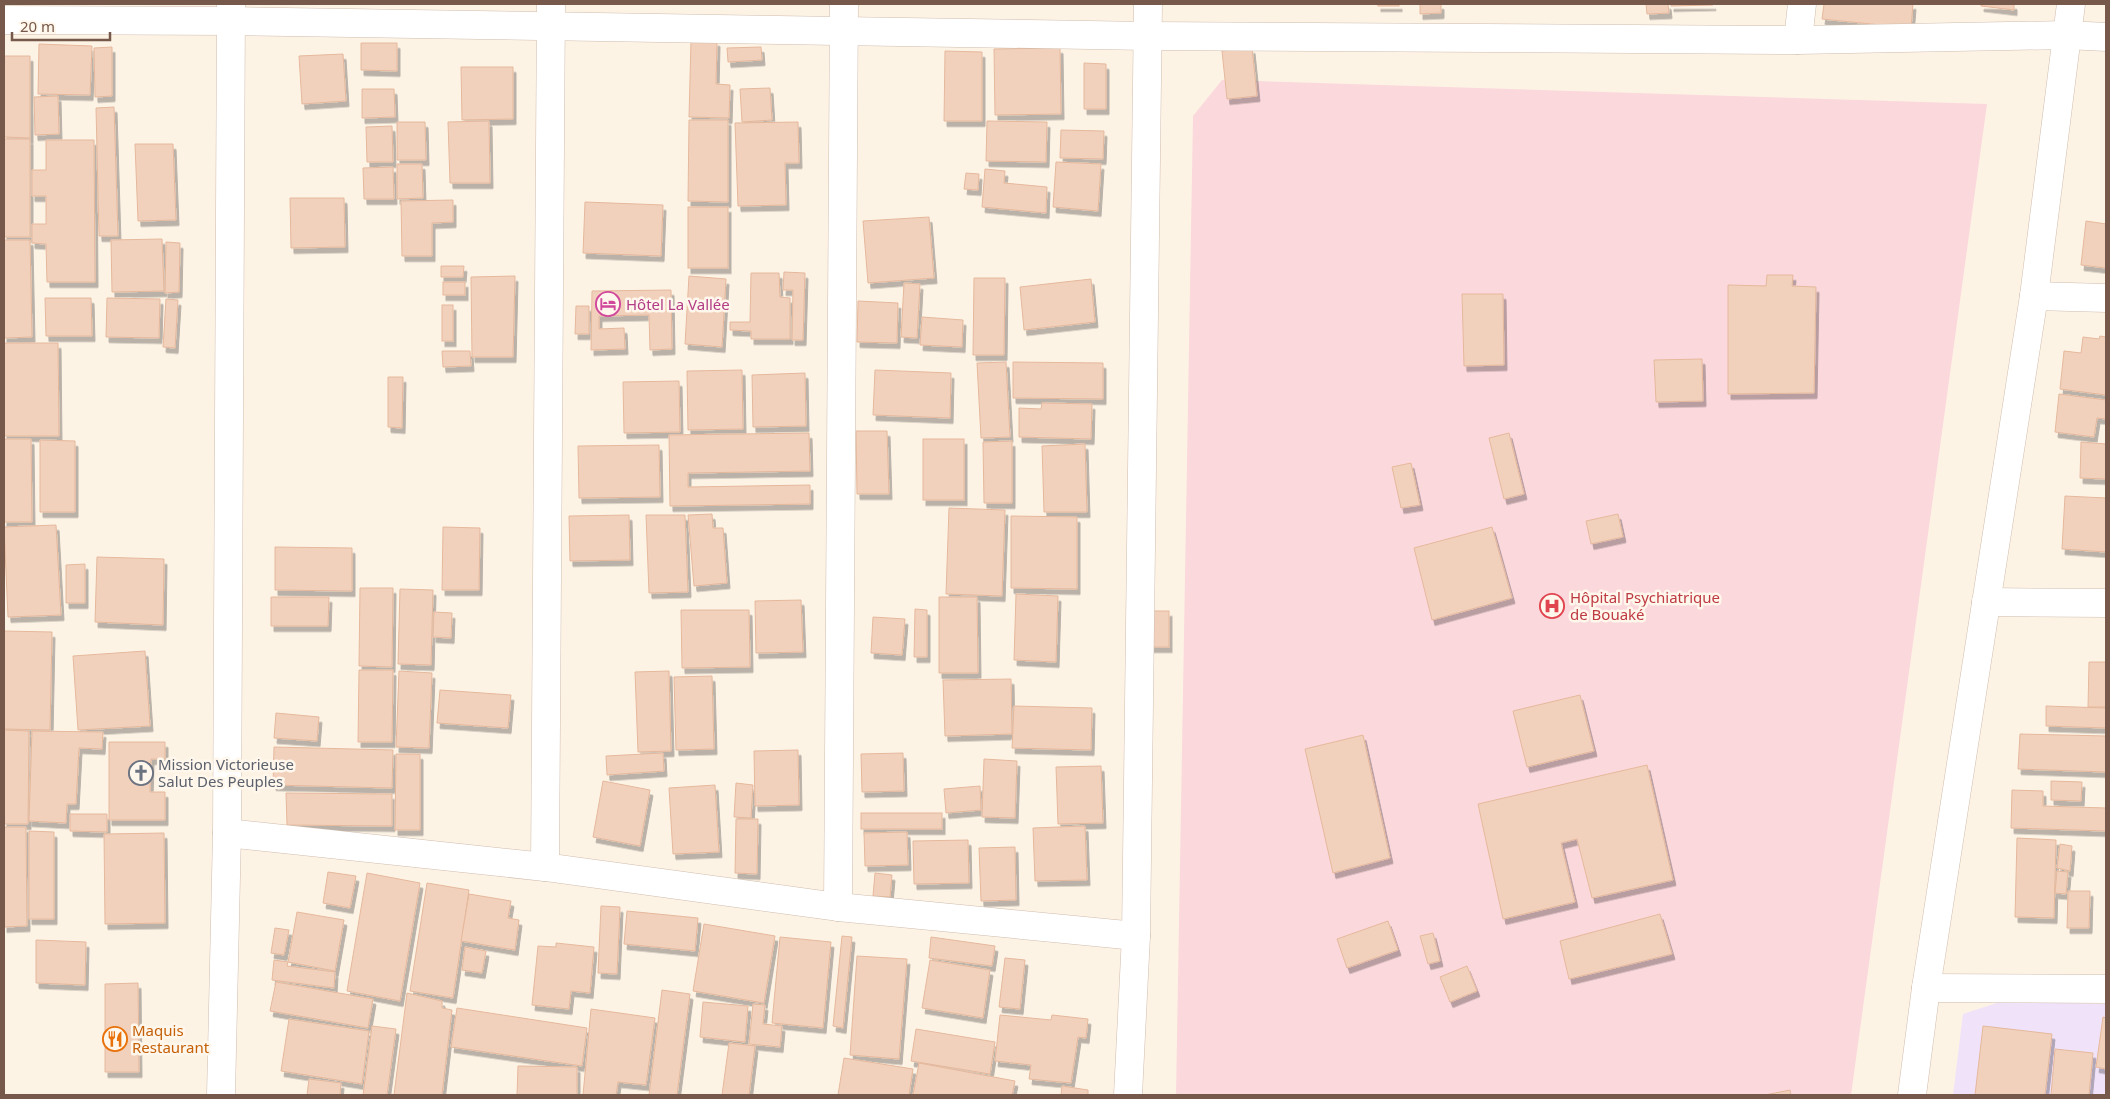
<svg xmlns="http://www.w3.org/2000/svg" width="2110" height="1099" viewBox="0 0 2110 1099" font-family="'Noto Sans',sans-serif">
<style>
.education{fill:#f0e2f9}
.medical{fill:#fbd8dc}
.building{fill:#f2d1bc;stroke:#e5b89c;filter:url(#shadow)}
.lines{fill:none;stroke-linecap:round;stroke-linejoin:round}
.minor-casing{stroke:#d0bdae;stroke-width:29}
.minor{stroke:#fff;stroke-width:28}
.labels{text-anchor:middle;dominant-baseline:central;stroke-width:5;stroke-linejoin:round;paint-order:stroke}
.hotel-label{font-size:15px;fill:#b23c85;stroke:#fff7ec;text-anchor:start}
.health-label{font-size:15px;fill:#be3a42;stroke:#fff7ec;text-anchor:start}
.worship-label{font-size:15px;fill:#5b616d;stroke:#fff7ec;text-anchor:start}
.food-label{font-size:15px;fill:#c56008;stroke:#fff7ec;text-anchor:start}
</style>
<defs>
<filter id="shadow"><feDropShadow dx="3" dy="5.5" stdDeviation="0" flood-color="#0004"/></filter>
</defs>
<rect width="100%" height="100%" fill="#fdf3e5"/>
<path class="education" d="M2003,1001l103,3v91h-153l10,-81z"/>
<path class="medical" d="M1222,80l765,24 -136,991h-675l17,-979z"/>
<g class="building">
<rect x="1378" y="4" width="21" height="2"/>
<path d="M1420,4h21v9l-21,1z"/>
<path d="M1646,4h22l1,9 -22,1z"/>
<path d="M1671,4h42v1l-42,1z"/>
<path d="M1824,4h89l-2,24 -89,-9z"/>
<path d="M1981,4h33v6l-33,-4z"/>
<path d="M691,40l26,1 -1,43 14,1 -1,33 -40,-1z"/>
<path d="M361,43h36v28l-36,-1z"/>
<path d="M39,44l53,2 -2,49 -52,-1z"/>
<path d="M112,47v49l-17,1 -1,-49z"/>
<path d="M761,47l1,13 -34,2 -1,-14z"/>
<path d="M1060,48l1,66 -66,1 -1,-66z"/>
<path d="M1252,48l5,48 -30,3 -5,-48z"/>
<path d="M945,51l37,1v69h-38z"/>
<path d="M343,54l3,47 -44,3 -3,-48z"/>
<path d="M4,56h26v82l-26,-1z"/>
<path d="M1084,63l22,1v45h-22z"/>
<path d="M461,67h52v52l-51,1z"/>
<path d="M770,88l2,32 -30,2 -2,-33z"/>
<path d="M362,89h32l1,28 -33,1z"/>
<path d="M58,96l1,38 -24,1 -1,-38z"/>
<path d="M114,107l4,129h-19l-3,-128z"/>
<path d="M689,120h39v82l-40,-1z"/>
<path d="M489,121l1,62h-40l-2,-61z"/>
<path d="M987,121l60,1 -1,40 -60,-1z"/>
<path d="M397,122h28l1,38h-29z"/>
<path d="M798,122l1,41h-14l1,42 -48,1 -3,-83z"/>
<path d="M392,126l1,36h-26l-1,-35z"/>
<path d="M1061,130l43,1 -1,28 -43,-1z"/>
<rect x="4" y="139" width="26" height="98"/>
<path d="M46,140h48l1,142h-48l-1,-38 -14,-1v-19h14v-28h-14v-26h14z"/>
<path d="M135,144h38l3,76 -38,1z"/>
<path d="M1056,162l45,2 -3,47 -45,-4z"/>
<path d="M397,164h25l1,34 -26,1z"/>
<path d="M393,167l1,32h-30l-1,-31z"/>
<path d="M985,169l20,2 -1,12 43,4 -1,26 -64,-6z"/>
<path d="M966,173l13,1 -1,16 -14,-1z"/>
<path d="M290,198h54l1,49 -54,1z"/>
<path d="M453,200v22l-21,1v33h-30l-1,-55z"/>
<path d="M585,202l78,3 -2,51 -78,-3z"/>
<rect x="688" y="207" width="40" height="61"/>
<path d="M929,217l5,61 -66,5 -5,-62z"/>
<path d="M2086,221l20,3v44l-25,-3z"/>
<path d="M162,239l2,52 -52,1 -1,-52z"/>
<path d="M4,240h26l2,97 -28,1z"/>
<path d="M166,242l14,1 -1,49 -14,1z"/>
<path d="M441,266h23l-1,11h-22z"/>
<path d="M784,272l21,1 -2,67h-11l1,-50h-10z"/>
<path d="M751,273h28l1,24 10,1v41h-39v-8l-21,-1v-8h20z"/>
<path d="M1767,275h26l-1,11 24,1 -2,106 -86,1v-109l38,1z"/>
<path d="M515,276l-2,81h-41l-1,-80z"/>
<path d="M689,276l37,3 -4,68 -37,-3z"/>
<path d="M974,278h31l-1,77h-31z"/>
<path d="M1091,279l4,43 -71,8 -4,-43z"/>
<rect x="443" y="282" width="22" height="13"/>
<path d="M904,283l16,1 -3,54 -16,-1z"/>
<path d="M671,290l1,59 -22,1 -1,-35 -50,1v13l25,-1 1,21 -34,1 1,-59z"/>
<path d="M1462,294h41l1,71 -40,1z"/>
<path d="M45,298h46l1,38h-46z"/>
<path d="M107,298l53,1 -1,39 -53,-1z"/>
<path d="M166,299l12,1 -3,48 -12,-1z"/>
<path d="M858,301l40,2 -1,40 -40,-1z"/>
<rect x="442" y="305" width="11" height="36"/>
<path d="M576,306h13v28h-14z"/>
<path d="M922,317l41,3 -1,27 -42,-2z"/>
<path d="M2100,336l6,1v58l-46,-6 4,-38 17,2 2,-16 16,2z"/>
<path d="M4,343h54l1,93h-55z"/>
<path d="M442,351h28l1,15 -28,1z"/>
<path d="M1702,359l1,42 -47,1 -2,-42z"/>
<path d="M1006,362l4,75 -29,1 -4,-75z"/>
<path d="M1013,362l90,1v36l-90,-1z"/>
<path d="M742,370l1,59 -55,1 -1,-59z"/>
<path d="M875,370l76,3 -1,45 -77,-3z"/>
<path d="M805,373l1,53 -53,1 -1,-52z"/>
<path d="M388,377h15l-1,51 -14,-1z"/>
<path d="M679,381l1,51 -56,1 -1,-51z"/>
<path d="M2059,394l47,6v19l-9,-1 -3,19 -39,-5z"/>
<path d="M1042,403l50,1 -1,35 -72,-2v-29l22,1z"/>
<path d="M856,431h31l2,63h-32z"/>
<path d="M809,433l1,38 -122,2v14l122,-2v19l-140,2 -1,-71z"/>
<path d="M1509,433l15,61 -20,5 -15,-61z"/>
<path d="M4,439h27l1,83h-28z"/>
<rect x="923" y="439" width="41" height="61"/>
<path d="M40,440l35,1v71h-35z"/>
<path d="M1012,441v62h-28l-1,-61z"/>
<path d="M2081,442l25,2v35l-26,-1z"/>
<path d="M1085,444l2,68h-43l-2,-66z"/>
<path d="M659,445l1,52 -81,1 -1,-52z"/>
<path d="M1411,463l9,42 -19,3 -9,-41z"/>
<path d="M2065,496l41,2v54l-44,-3z"/>
<path d="M949,508l56,2 -3,86 -56,-2z"/>
<path d="M712,514l1,14h10l4,55 -33,3 -6,-71z"/>
<path d="M1618,514l5,23 -32,7 -5,-23z"/>
<path d="M629,515l1,45 -60,1 -1,-45z"/>
<path d="M646,515h39l3,77 -39,1z"/>
<path d="M1011,516l66,1v72l-66,-1z"/>
<path d="M56,525l5,90 -53,2 -4,-90z"/>
<path d="M443,527l37,1 -1,62h-37z"/>
<path d="M1492,527l20,71 -80,22 -18,-72z"/>
<path d="M275,547l77,1v43l-77,-1z"/>
<path d="M97,557l67,2 -1,66 -68,-3z"/>
<path d="M85,564v39h-19v-38z"/>
<path d="M360,588h33l-1,79 -33,-1z"/>
<path d="M400,589l33,1 -2,75 -33,-1z"/>
<path d="M1016,594l42,2 -2,66 -42,-2z"/>
<path d="M271,597h58l-1,29h-57z"/>
<path d="M939,597h38l1,76h-39z"/>
<path d="M801,600l2,52 -47,1 -1,-52z"/>
<path d="M915,609l12,1v47h-13z"/>
<path d="M681,610h68l1,57 -68,1z"/>
<rect x="1143" y="611" width="26" height="36"/>
<path d="M434,612l18,1 -1,25 -18,-1z"/>
<path d="M873,617l32,2 -3,36 -31,-2z"/>
<path d="M4,631l48,1 -2,98 -46,-1z"/>
<path d="M145,651l5,75 -72,4 -5,-74z"/>
<path d="M2089,662h17v45h-18z"/>
<path d="M359,670h34l-1,72h-34z"/>
<path d="M399,671l33,2 -3,75 -33,-1z"/>
<path d="M669,671l2,80 -33,1 -3,-80z"/>
<path d="M712,676l2,73 -38,1 -2,-73z"/>
<path d="M1011,679l1,55 -67,2 -2,-56z"/>
<path d="M440,690l71,5 -3,33 -71,-5z"/>
<path d="M1580,695l14,56 -67,16 -14,-56z"/>
<path d="M1014,706l78,2 -1,42 -79,-2z"/>
<path d="M2046,706l60,2v20l-60,-2z"/>
<path d="M276,713l43,4 -2,24 -43,-3z"/>
<path d="M4,730l25,1 -1,93h-24z"/>
<path d="M32,731l71,1 -1,17 -23,-1 -3,56h-9l-1,19 -37,-2z"/>
<path d="M2020,734l86,2v36l-88,-3z"/>
<path d="M1363,735l27,123 -57,15 -28,-124z"/>
<path d="M109,742h56v17h-14l-1,33h15v28h-56z"/>
<path d="M274,747l119,3 -1,38 -119,-3z"/>
<path d="M798,750l1,55 -44,1 -1,-55z"/>
<path d="M663,753l1,18 -57,4 -1,-19z"/>
<path d="M903,753l1,38 -42,1 -1,-38z"/>
<path d="M396,754h24v76h-25z"/>
<path d="M984,759l33,2 -2,57 -33,-1z"/>
<path d="M1647,765l26,115 -81,18 -15,-59 -16,4 14,59 -72,17 -25,-115z"/>
<path d="M1101,766l2,57 -45,1 -2,-57z"/>
<path d="M603,781l47,9 -10,56 -47,-9z"/>
<path d="M2051,781l31,1 -1,19 -30,-1z"/>
<path d="M736,783l17,2 -2,33 -17,-1z"/>
<path d="M715,785l4,67 -46,2 -4,-66z"/>
<path d="M980,786l1,24 -35,3 -2,-24z"/>
<path d="M2012,790l31,1v15l63,2v23l-95,-3z"/>
<path d="M286,793l106,1v32l-105,-1z"/>
<rect x="861" y="813" width="81" height="16"/>
<path d="M70,814h37v18l-37,-1z"/>
<path d="M736,819h22l-1,55 -22,-1z"/>
<path d="M1085,826l2,54 -52,1 -2,-53z"/>
<path d="M4,827h22l1,99 -23,1z"/>
<path d="M29,831l25,1v87h-25z"/>
<path d="M907,832l1,33 -43,1 -1,-33z"/>
<path d="M164,833l1,90 -60,1 -1,-90z"/>
<path d="M2017,838l39,2 -2,78 -39,-1z"/>
<path d="M968,840l1,43 -55,1 -1,-43z"/>
<path d="M2060,844l12,2 -2,25 -13,-3z"/>
<path d="M1015,847l1,53 -35,1 -2,-53z"/>
<path d="M2057,871l11,1 -2,22 -11,-1z"/>
<path d="M328,872l28,4 -6,32 -27,-5z"/>
<path d="M367,873l53,10 -20,118 -53,-10z"/>
<path d="M875,873l17,2 -2,22 -17,-1z"/>
<path d="M427,883l42,7 -16,108 -43,-7z"/>
<path d="M2068,891h22l-1,37h-22z"/>
<path d="M469,894l42,7 -3,17 11,2 -4,30 -54,-9z"/>
<path d="M601,906l19,1 -3,67 -19,-1z"/>
<path d="M627,911l71,7 -3,33 -71,-7z"/>
<path d="M297,912l47,8 -9,51 -47,-9z"/>
<path d="M1660,914l12,40 -103,25 -9,-38z"/>
<path d="M1388,921l10,29 -51,18 -10,-29z"/>
<path d="M704,924l71,12 -11,67 -71,-12z"/>
<path d="M275,928l14,2 -5,25 -13,-2z"/>
<path d="M1433,933l7,28 -12,3 -8,-28z"/>
<path d="M842,936l10,1 -9,91 -10,-2z"/>
<path d="M780,937l51,5 -8,86 -51,-5z"/>
<path d="M931,937l64,9 -3,20 -63,-8z"/>
<path d="M36,940l50,2 -1,43 -49,-2z"/>
<path d="M556,943l38,4 -4,46 -19,-2 -2,18 -37,-4 6,-59 18,1z"/>
<path d="M465,947l21,4 -4,22 -20,-3z"/>
<path d="M857,956l50,3 -8,100 -49,-4z"/>
<path d="M1005,958l20,2 -5,49 -21,-2z"/>
<path d="M274,960l14,2 -1,4 48,6 -1,16 -62,-8z"/>
<path d="M930,960l60,10 -7,48 -61,-10z"/>
<path d="M1467,966l10,25 -27,11 -10,-25z"/>
<path d="M276,982l97,17 -5,29 -98,-17z"/>
<path d="M138,983l1,89h-34v-88z"/>
<path d="M662,990l28,4 -13,101h-28z"/>
<path d="M407,993l35,8v7l10,2 -10,85h-48z"/>
<path d="M703,1002l45,4 -3,36 -45,-5z"/>
<path d="M753,1004l12,1 -2,19 19,2 -2,21 -31,-3z"/>
<path d="M457,1008l130,20 -5,38 -131,-19z"/>
<path d="M591,1009l64,9 -9,67 -28,-3 -2,13h-33z"/>
<path d="M1000,1015l51,5 1,-5 36,4 -2,19 -8,-1 -7,46 -42,-4 2,-14 -36,-4z"/>
<path d="M2103,1017l3,1v51l-10,-2z"/>
<path d="M289,1019l80,12 -7,53 -81,-13z"/>
<path d="M372,1026l24,3 -9,66h-24z"/>
<path d="M1983,1026l69,8 -7,61h-70z"/>
<path d="M916,1029l79,13 -5,32 -79,-13z"/>
<path d="M729,1043l26,3 -6,49h-27z"/>
<path d="M2055,1049l38,4 -4,42h-38z"/>
<path d="M844,1058l69,11 -4,26h-71z"/>
<path d="M919,1063l96,18 -3,14h-99z"/>
<path d="M518,1066l59,1v28h-60z"/>
<path d="M309,1079l32,4 -1,12h-33z"/>
<path d="M1062,1086l26,4v5h-27z"/>
<path d="M1790,1090l1,5h-26z"/>
</g>
<g class="lines">
<defs>
<g id="minor">
<path d="M4,20l227,1 917,15 650,4 269,-5 39,2"/>
<path d="M1798,40l4,-36"/>
<path d="M2034,296l72,2"/>
<path d="M1986,602l120,1"/>
<path d="M227,833l318,34 293,40 298,29"/>
<path d="M545,867l6,-863"/>
<path d="M838,907l6,-903"/>
<path d="M1926,988l180,1"/>
<path d="M221,1095l6,-262 4,-829"/>
<path d="M1128,1095l8,-159 12,-932"/>
<path d="M1912,1095l14,-107 108,-692 37,-292"/>
</g>
</defs>
<use href="#minor" class="minor-casing"/>
<use href="#minor" class="minor"/>
</g>
<defs>
<symbol id="hotel-ring" viewBox="-11 -11 22 22"><circle r="9.5" fill="#fff7ec" stroke="#d1479c" stroke-width="1.5"/><path d="M-6-4.5h1.5V1H6V5H4.5V3h-9V5H-6ZM-4 0a1.8 1.8 0 1 1 3.6 0ZM.5 0V-2.5h3Q6-2.5 6 0Z" fill="#d1479c"/></symbol>
<symbol id="hospital-ring" viewBox="-11 -11 22 22"><circle r="9.5" fill="#fff7ec" stroke="#e0444e" stroke-width="1.5"/><path d="M-5-5h3v3.5h4V-5h3V5h-3V1.5h-4V5h-3Z" fill="#e0444e"/></symbol>
<symbol id="church-ring" viewBox="-11 -11 22 22"><circle r="9.5" fill="#fff7ec" stroke="#6b7280" stroke-width="1.5"/><path d="M-1.2-6h2.4v3.5h3.3v2.4h-3.3V6h-2.4V-.1h-3.3v-2.4h3.3Z" fill="#6b7280"/></symbol>
<symbol id="restaurant-ring" viewBox="-11 -11 22 22"><circle r="9.5" fill="#fff7ec" stroke="#e8710a" stroke-width="1.5"/><path d="M-5-6h1v4h1v-4h1v4h1v-4h1v5L-1.5 .5V6h-2V.5L-5-1ZM5-6V6H3V1.5H1.5Q1.5-4 5-6Z" fill="#e8710a"/></symbol>
</defs>
<g fill-rule="evenodd">
<use href="#hotel-ring" x="594" y="290" width="28" height="28"/>
<use href="#hospital-ring" x="1538" y="592" width="28" height="28"/>
<use href="#church-ring" x="127" y="759" width="28" height="28"/>
<use href="#restaurant-ring" x="101" y="1025" width="28" height="28"/>
</g>
<g class="labels">
<g class="hotel-label">
<text x="626" y="304">Hôtel La Vallée</text>
</g>
<g class="health-label">
<text x="1570" y="597">Hôpital Psychiatrique<tspan x="1570" dy="17">de Bouaké</tspan></text>
</g>
<g class="worship-label">
<text x="158" y="764">Mission Victorieuse<tspan x="158" dy="17">Salut Des Peuples</tspan></text>
</g>
<g class="food-label">
<text x="132" y="1030">Maquis<tspan x="132" dy="17">Restaurant</tspan></text>
</g>
</g>
<rect width="2110" height="1099" fill="none" stroke="#76594a" stroke-width="10"/>
<path d="M12 32v8h98v-8" fill="none" stroke="#76594a" stroke-width="2.5"/>
<text x="20" y="32" font-size="15" fill="#76594a" stroke="#fff7ec" stroke-width="4" paint-order="stroke">20 m</text>
</svg>
